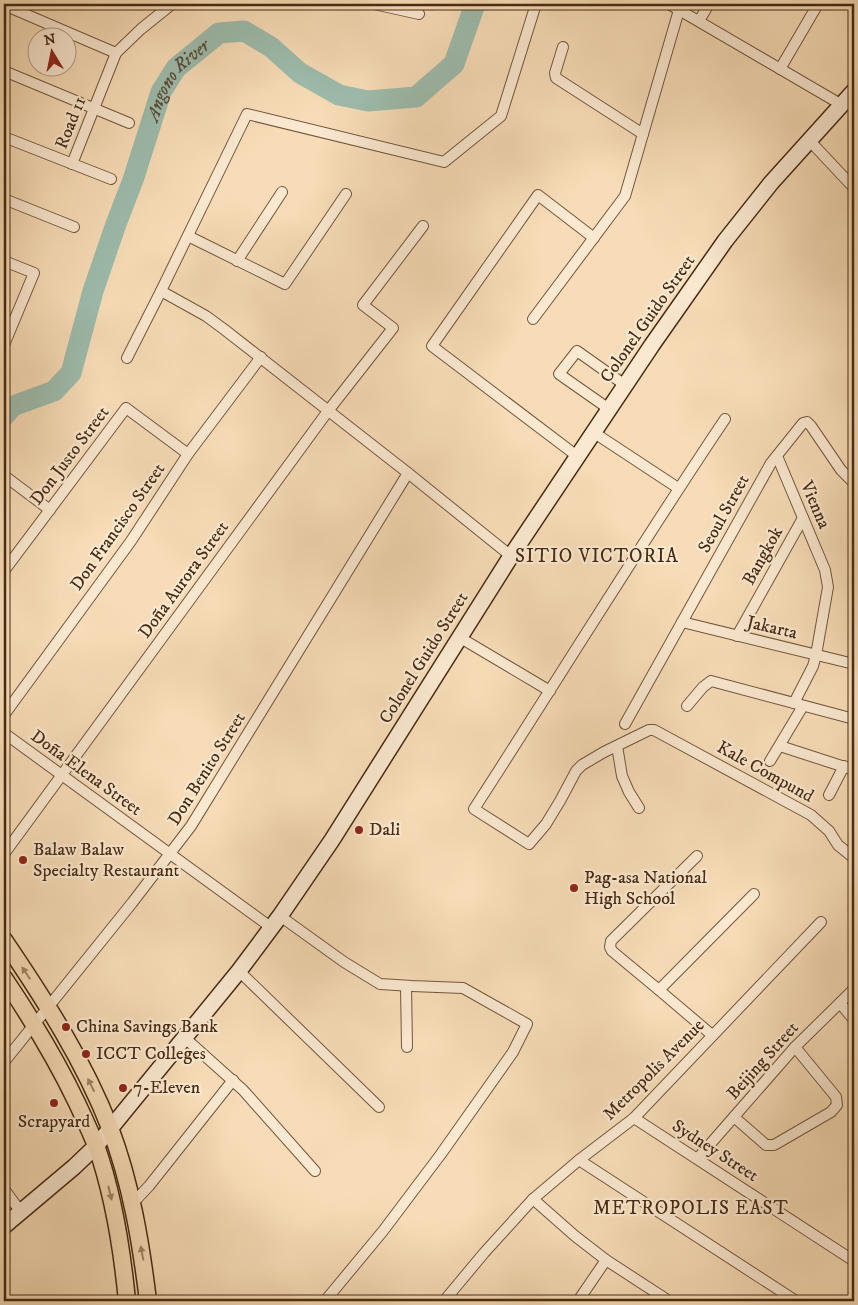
<svg xmlns="http://www.w3.org/2000/svg" width="858" height="1305" viewBox="0 0 858 1305" font-family="'IM FELL DW Pica',serif">
<style>
.park{fill:url(#park-tufts);stroke:#7f7652}
.lines{fill:none;stroke-linecap:round;stroke-linejoin:round}
.river{stroke:#9dbcad;stroke-width:21}
.street-casing{stroke:#72573c;stroke-width:12}
.secondary-casing{stroke:#462b13;stroke-width:18}
.primary-casing{stroke:#462b13;stroke-width:19}
.street{stroke:#fae8d0;stroke-width:10}
.secondary{stroke:#fae8d0;stroke-width:15}
.primary{stroke:#f7dcb7;stroke-width:16}
.oneway{fill:#9e8465}
.poi-dot{fill:#8f2418;stroke:#fae8d0;stroke-width:2}
.labels{text-anchor:middle;dominant-baseline:central;stroke-width:4.5;stroke-linejoin:round;paint-order:stroke}
.street-label{font-size:18px;fill:#462b13;stroke:#fae8d0}
.poi-label{font-size:18px;fill:#462b13;stroke:#fae8d0;text-anchor:start}
.water-label{font-size:19px;font-style:italic;fill:#5c4f3a;stroke:#fae8d0}
.neighbourhood-label{font-size:19px;letter-spacing:1px;fill:#462b13;stroke:#fae8d0}
</style>
<defs>
<pattern id="park-tufts" width="24" height="20" patternUnits="userSpaceOnUse" patternTransform="scale(1.25)"><rect width="24" height="20" fill="#b8c292"/><path d="M3 7l-1-3M5 7V3M7 7l1-3M15 17l-1-3M17 17v-4M19 17l1-3" fill="none" stroke="#979e76"/></pattern>
</defs>
<rect width="100%" height="100%" fill="#f7dcb7"/>
<filter id="stains"><feTurbulence type="fractalNoise" baseFrequency=".004" numOctaves="4"/><feColorMatrix values="0 0 0 0 .2 0 0 0 0 .09 0 0 0 0 .02 0 0 0 .5 -.17"/></filter>
<radialGradient id="worn" r=".72"><stop offset=".6" stop-color="#630" stop-opacity="0"/><stop offset="1" stop-color="#630" stop-opacity=".3"/></radialGradient>
<path class="park" d="M399,4h36l-2,6z"/>
<g class="lines">
<path class="river" id="s1" d="M4,416l9,-10 41,-15 17,-18 22,-82 23,-67 17,-44 28,-88 15,-24 43,-35 25,-2 27,16 29,26 39,22 29,6 48,-4 38,-33 21,-60"/>
<defs>
<g id="street">
<path d="M374,4l45,10"/>
<path d="M669,4l173,101"/>
<path d="M4,5l112,48"/>
<path d="M699,21l10,-17"/>
<path d="M563,47l-8,26 1,5 87,56"/>
<path d="M780,69l38,-65"/>
<path d="M4,71l125,52"/>
<path d="M4,137l107,42"/>
<path d="M809,140l45,48"/>
<path d="M72,164l44,-111 25,-24 31,-25"/>
<path d="M4,199l70,28"/>
<path d="M188,236l97,48 61,-90"/>
<path d="M4,261l30,12 -30,72"/>
<path d="M237,261l45,-69"/>
<path d="M161,291l45,25 19,14 183,143 103,83"/>
<path d="M533,319l92,-123 54,-186"/>
<path d="M127,358l34,-67 86,-177 197,48 57,-46 35,-112"/>
<path d="M609,409l-50,-35 18,-23 48,34"/>
<path d="M725,419c-86,128 -167,260 -251,390l55,35 17,-20 14,-23 16,-30 6,-6 22,-13 45,-22h5l157,85 18,16 9,14 16,13"/>
<path d="M593,432l85,56"/>
<path d="M577,456l-145,-110 106,-151 56,43"/>
<path d="M777,456l48,114 3,17 -12,68 -3,11 -19,37"/>
<path d="M6,477l44,33"/>
<path d="M4,571l122,-163 62,46"/>
<path d="M682,622l172,42"/>
<path d="M737,636l66,-118"/>
<path d="M459,637l91,54"/>
<path d="M687,706l16,-19 8,-6 143,38"/>
<path d="M4,715l127,-174 57,-87 73,-97"/>
<path d="M625,724l146,-261 32,-40 4,-1 4,4 30,44 13,13"/>
<path d="M4,733l268,195"/>
<path d="M617,746l5,30 7,16 10,16"/>
<path d="M780,746l74,24"/>
<path d="M770,761l33,-55"/>
<path d="M829,795l15,-29"/>
<path d="M4,854l324,-443 65,-83 -30,-23 60,-79"/>
<path d="M697,856l-86,85 -1,6 2,4 47,39 53,45"/>
<path d="M280,916l64,46 36,22 32,2 51,2 64,36 -14,28 -72,102 -58,77 -58,70"/>
<path d="M239,971l140,136"/>
<path d="M406,986l1,61"/>
<path d="M659,990l95,-96"/>
<path d="M840,1003l14,17"/>
<path d="M185,1038l58,52 72,81"/>
<path d="M4,1062l128,-159 59,-77 217,-353"/>
<path d="M734,1117l32,28h8l57,-33 6,-7 -1,-8 -41,-50"/>
<path d="M634,1118l220,143"/>
<path d="M698,1158l97,-111 59,-58"/>
<path d="M579,1160l217,141"/>
<path d="M4,1189l17,23"/>
<path d="M533,1199l42,37 31,24 63,41"/>
<path d="M132,1204l17,-18 84,-106"/>
<path d="M444,1301l40,-48 49,-54 46,-39 55,-42 187,-196"/>
<path d="M578,1301l28,-41"/>
</g>
<path id="secondary" d="M4,1226l70,-59 22,-21 143,-175 41,-55 52,-76 179,-284 141,-211 73,-104 46,-58 83,-92"/>
<g id="primary">
<path d="M4,940c40,59 80,121 106,188 21,55 31,115 38,173"/>
<path d="M4,978c27,40 52,81 73,125 7,15 14,30 20,45 17,49 25,101 30,153"/>
</g>
</defs>
<use href="#street" class="street-casing"/>
<use href="#secondary" class="secondary-casing"/>
<use href="#primary" class="primary-casing"/>
<use href="#street" class="street"/>
<use href="#secondary" class="secondary"/>
<use href="#primary" class="primary"/>
</g>
<defs><path id="oneway-solid" d="M-6-.8H1V-3.2L6.5 0L1 3.2V.8H-6Z" transform="scale(1.25)"/></defs>
<g class="oneway">
<use href="#oneway-solid" transform="translate(26 973) rotate(-124)"/>
<use href="#oneway-solid" transform="translate(91 1085) rotate(-116)"/>
<use href="#oneway-solid" transform="translate(110 1193) rotate(76)"/>
<use href="#oneway-solid" transform="translate(142 1253) rotate(-101)"/>
</g>
<g class="poi-dot">
<circle cx="359" cy="830" r="5"/>
<circle cx="23" cy="860" r="5"/>
<circle cx="574" cy="888" r="5"/>
<circle cx="66" cy="1027" r="5"/>
<circle cx="86" cy="1054" r="5"/>
<circle cx="123" cy="1088" r="5"/>
<circle cx="54" cy="1103" r="5"/>
</g>
<g class="labels">
<g class="street-label">
<text transform="translate(71 123) rotate(-68)">Road 11</text>
<text transform="translate(648 319) rotate(-55)">Colonel Guido Street</text>
<text transform="translate(70 456) rotate(-53)">Don Justo Street</text>
<text transform="translate(815 505) rotate(67)">Vienna</text>
<text transform="translate(724 514) rotate(-61)">Seoul Street</text>
<text transform="translate(118 527) rotate(-55)">Don Francisco Street</text>
<text transform="translate(763 556) rotate(-61)">Bangkok</text>
<text transform="translate(184 580) rotate(-54)">Doña Aurora Street</text>
<text transform="translate(772 628) rotate(13)">Jakarta</text>
<text transform="translate(424 658) rotate(-58)">Colonel Guido Street</text>
<text transform="translate(207 769) rotate(-58)">Don Benito Street</text>
<text transform="translate(765 772) rotate(29)">Kale Compund</text>
<text transform="translate(86 773) rotate(36)">Doña Elena Street</text>
<text transform="translate(763 1061) rotate(-48)">Beijing Street</text>
<text transform="translate(654 1070) rotate(-45)">Metropolis Avenue</text>
<text transform="translate(715 1151) rotate(33)">Sydney Street</text>
</g>
<g class="poi-label">
<text x="369" y="830">Dali</text>
<text x="33" y="850">Balaw Balaw<tspan x="33" dy="21">Specialty Restaurant</tspan></text>
<text x="584" y="878">Pag-asa National<tspan x="584" dy="21">High School</tspan></text>
<text x="76" y="1027">China Savings Bank</text>
<text x="96" y="1054">ICCT Colleges</text>
<text x="133" y="1088">7-Eleven</text>
<text x="54" y="1122" text-anchor="middle">Scrapyard</text>
</g>
<g class="water-label">
<text stroke="none"><textPath href="#s1" startOffset="396">Angono River</textPath></text>
</g>
<g class="neighbourhood-label">
<text x="597" y="556">SITIO VICTORIA</text>
<text x="691" y="1208">METROPOLIS EAST</text>
</g>
</g>
<rect width="858" height="1305" fill="none" stroke="#f7dcb7" stroke-width="20"/>
<rect x="5" y="5" width="848" height="1295" fill="none" stroke="#462b13" stroke-width="2.5"/>
<rect x="10" y="10" width="838" height="1285" fill="none" stroke="#462b13"/>
<g transform="translate(52 52) rotate(350)"><circle r="24" fill="#fae8d0" stroke="#b29c84"/>
<path d="M0-4L9 19L0 12L-9 19Z" fill="#8f2418"/>
<text y="-8" font-size="14" font-weight="bold" text-anchor="middle" fill="#462b13">N</text>
</g>
<rect width="100%" height="100%" filter="url(#stains)"/>
<rect width="100%" height="100%" fill="url(#worn)"/>
</svg>
